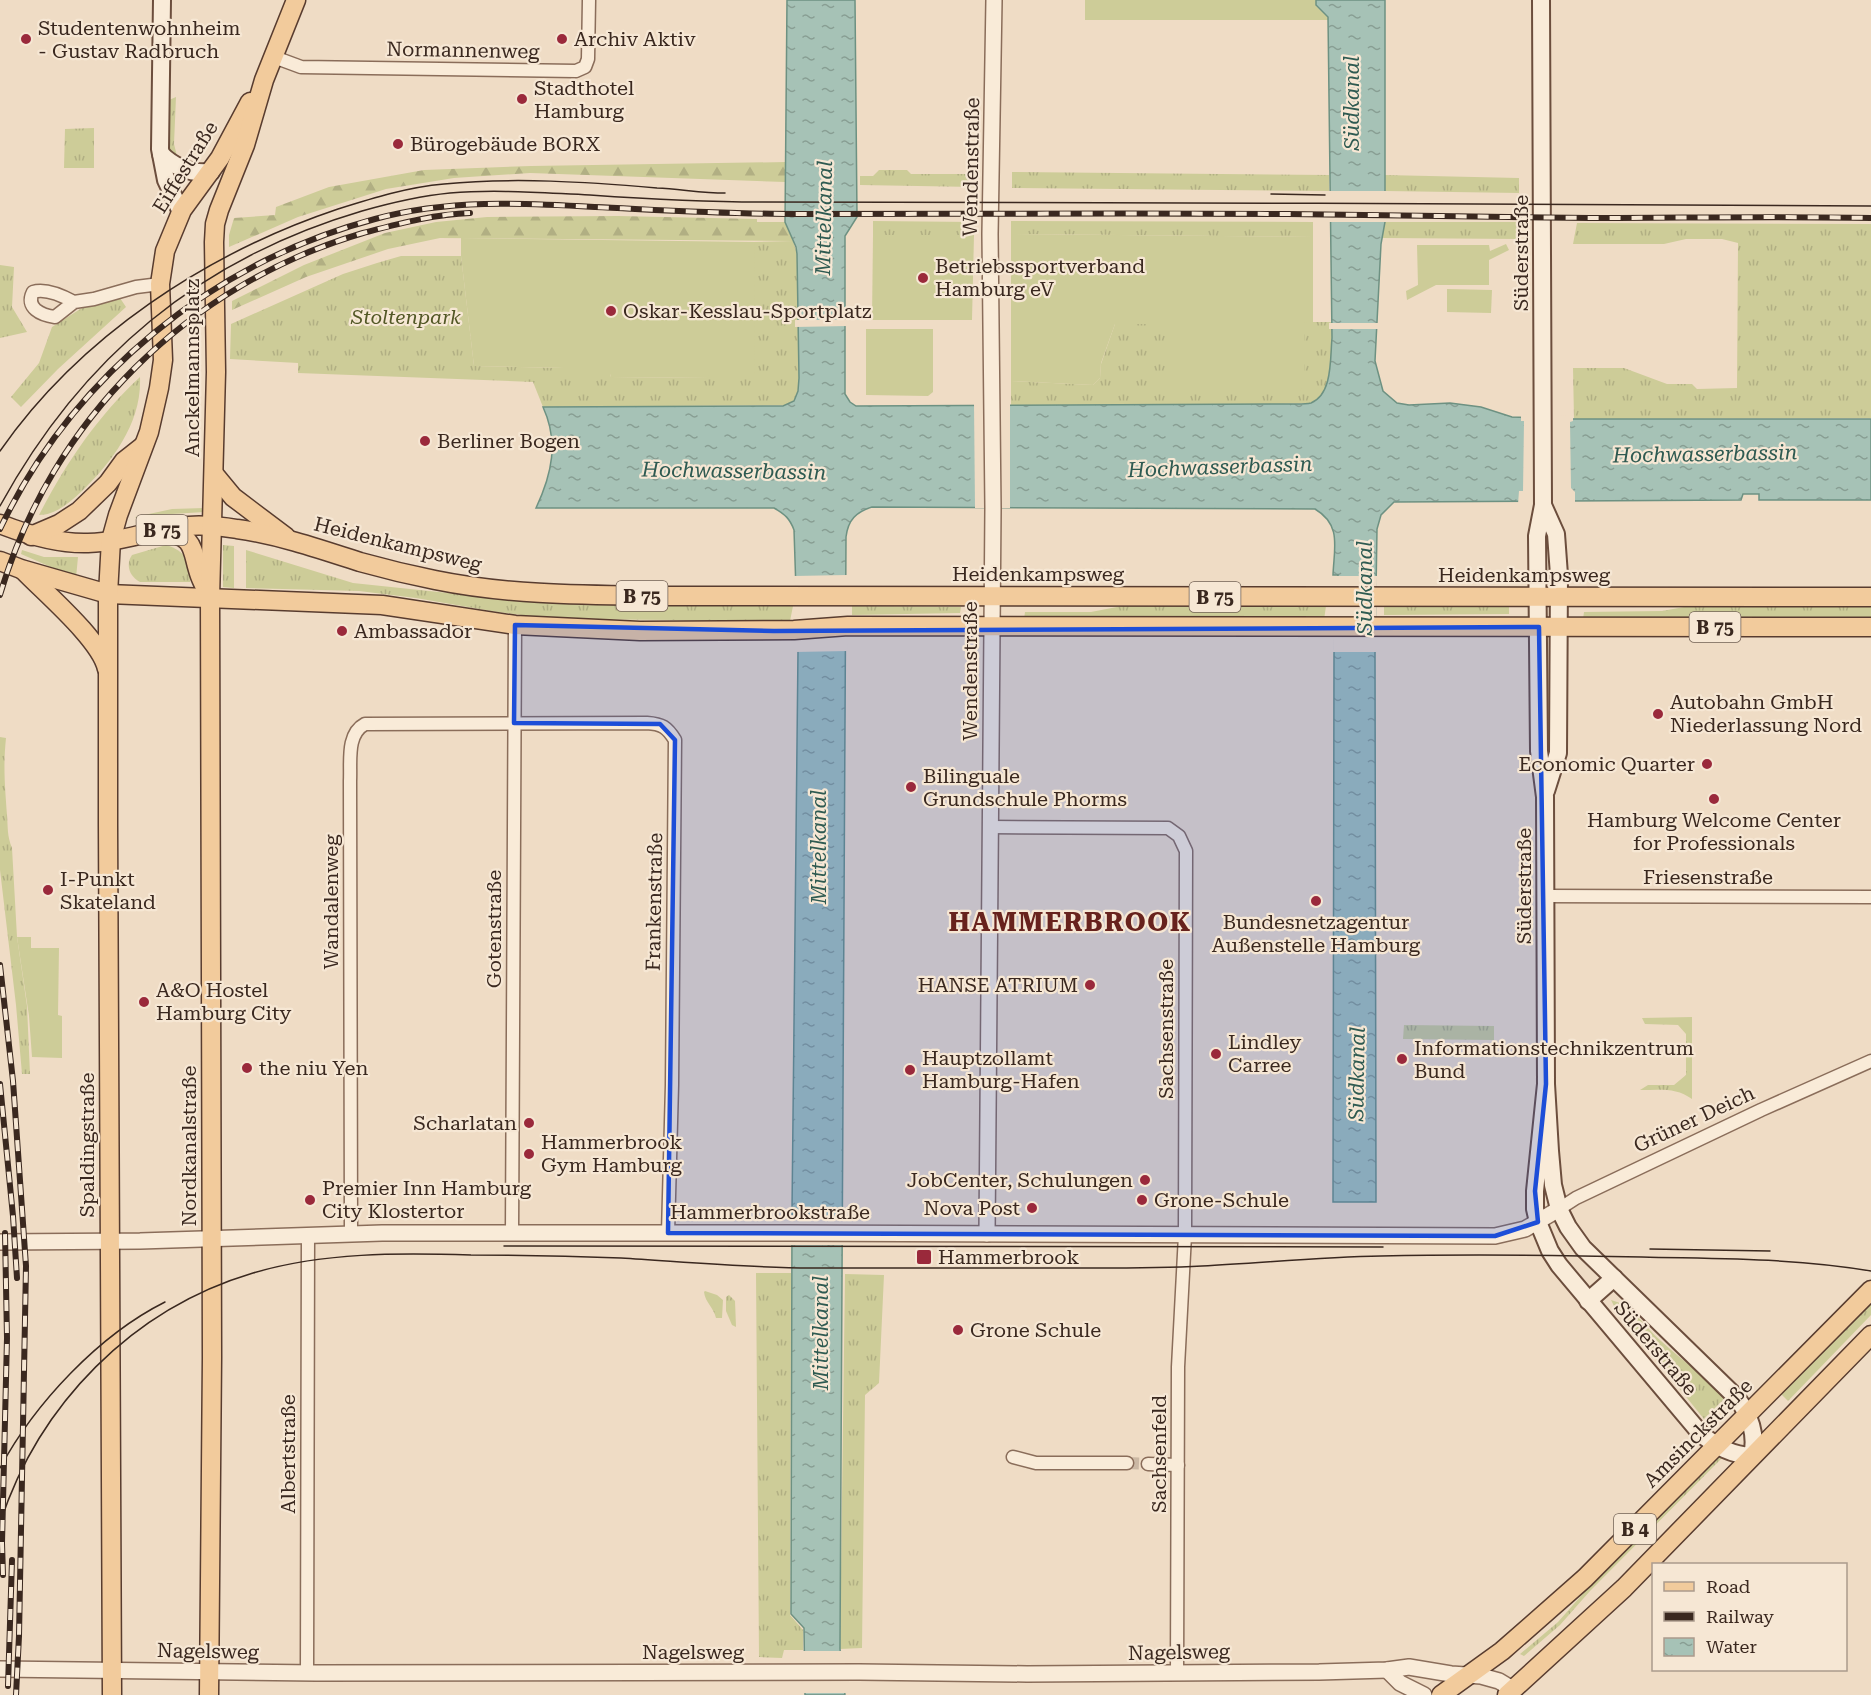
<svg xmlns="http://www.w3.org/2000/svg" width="1871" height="1695" viewBox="0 0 1871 1695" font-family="'Roboto Serif',serif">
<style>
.grass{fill:url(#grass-tufts)}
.forest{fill:url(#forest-firs)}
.pitch{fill:#cdcc98}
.water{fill:url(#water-ripples);stroke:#6d9182;stroke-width:1.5}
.pier{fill:#efdcc5}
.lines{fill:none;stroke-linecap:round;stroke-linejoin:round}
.minor-tunnel{stroke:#cbb8a4;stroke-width:12;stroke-dasharray:12 6;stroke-linecap:butt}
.minor-casing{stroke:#8a6d5a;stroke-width:15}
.tertiary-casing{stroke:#8a6d5a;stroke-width:18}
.secondary-casing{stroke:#6c4e3d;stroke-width:20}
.primary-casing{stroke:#583c2f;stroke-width:21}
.minor{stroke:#f9ebd8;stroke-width:12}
.tertiary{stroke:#f9ebd8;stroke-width:15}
.secondary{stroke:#f9ebd8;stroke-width:16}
.primary{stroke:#f2cb9c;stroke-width:18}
.tram{stroke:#3a281f;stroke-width:1.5}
.rail-casing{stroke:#3a281f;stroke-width:6}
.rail{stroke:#f6e7d4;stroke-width:4;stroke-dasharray:11;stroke-linecap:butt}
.marked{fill:#1d4ed8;fill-opacity:0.2;stroke:#1d4ed8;stroke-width:4.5;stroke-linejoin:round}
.poi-dot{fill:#9a293b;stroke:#f6e7d4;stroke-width:2}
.labels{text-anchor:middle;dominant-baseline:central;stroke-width:4.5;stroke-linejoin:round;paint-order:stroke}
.shield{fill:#f6e7d4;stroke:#726155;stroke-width:1.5}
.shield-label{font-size:18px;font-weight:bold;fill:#3a281f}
.poi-label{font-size:20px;fill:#3a281f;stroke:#f6e7d4;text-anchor:start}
.street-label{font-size:20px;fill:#3a281f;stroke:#f6e7d4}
.park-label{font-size:20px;font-style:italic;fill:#525725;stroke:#f6e7d4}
.water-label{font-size:21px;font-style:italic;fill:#2e5a51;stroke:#f6e7d4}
.district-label{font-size:26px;font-weight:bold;letter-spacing:1.5px;fill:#67221d;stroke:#f6e7d4}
</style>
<defs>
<pattern id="grass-tufts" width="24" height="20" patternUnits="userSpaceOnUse" patternTransform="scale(1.5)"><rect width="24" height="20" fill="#cdcc98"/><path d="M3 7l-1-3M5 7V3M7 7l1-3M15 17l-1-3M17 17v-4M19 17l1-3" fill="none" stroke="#b1af83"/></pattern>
<pattern id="forest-firs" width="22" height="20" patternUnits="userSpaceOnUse" patternTransform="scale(1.5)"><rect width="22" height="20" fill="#cdcc98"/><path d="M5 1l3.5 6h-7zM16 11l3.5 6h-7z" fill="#b1af83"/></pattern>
<pattern id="water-ripples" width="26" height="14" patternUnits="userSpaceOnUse" patternTransform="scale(1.5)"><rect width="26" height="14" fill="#a6c2b6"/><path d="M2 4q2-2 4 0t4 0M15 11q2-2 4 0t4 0" fill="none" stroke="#889e93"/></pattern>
</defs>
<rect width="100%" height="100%" fill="#efdcc5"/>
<g class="grass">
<path d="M176,97l-2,47 3,12 -2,3 -8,-13 2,-46z"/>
<path d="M94,128v40h-30l1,-39z"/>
<path d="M879,170h28l4,4h65l-1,13 -115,-2v-9h13z"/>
<path d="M1012,172l317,3v16l-317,-3z"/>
<path d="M1385,175l134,3v15l-134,-2z"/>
<path d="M873,221l101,1v13h-101z"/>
<path d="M1011,221l302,1v15l-302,-3z"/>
<path d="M1385,222h135l-1,17 -137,-1z"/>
<path d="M1577,223l294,1v194l-297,1 -1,-51h51l43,16h25l5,5 40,-1 1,-145 -16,-4h-36l-22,5h-91z"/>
<path d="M793,241l4,13 2,124c-1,11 0,21 -10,27l-246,2 -10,-25 -235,-9v-10l-68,-4 1,-35 112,-50 34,-11 24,-7h60l13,110 90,2v6h46l1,3 97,1v-4h46v-132z"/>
<path d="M0,265l14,2 -2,40 15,25 -27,6z"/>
<path d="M120,298l6,9 -68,62 -37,38 -10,-10 28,-34 13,-36 33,-21z"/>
<path d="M1304,322h28c0,17 1,59 -10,73 -3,3 -8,6 -12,8l-94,3 -205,-1v-24l82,4 7,-7 1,-14 14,-40h56l133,63z"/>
<path d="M140,377c2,45 -27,84 -58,114 -12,11 -26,24 -43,24 27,-52 58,-98 101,-138z"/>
<path d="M204,508v4l-48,3 -17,5 -4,-3 37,-8z"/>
<path d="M166,545c18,5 28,18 24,37h-50c-10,-5 -15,-17 -8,-27z"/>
<path d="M223,545l11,1v42l-11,-1z"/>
<path d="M22,550l22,7h34l-2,21 -55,-24z"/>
<path d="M246,550l107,33 152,16 103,6 185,1 -3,15 -236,-2 -63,-8 -75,-13 -57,-7 -113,-3z"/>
<path d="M852,606l109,1 -1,6 -108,2z"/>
<path d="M1122,606h204l-2,14 -300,-1 1,-7h66z"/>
<path d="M1509,606v8l-125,1v-8z"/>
<path d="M1684,607h187v14l-288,-2 1,-7 78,-1z"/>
<path d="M0,737l6,1c-3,29 -1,48 1,77 1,13 0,21 5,33l5,89 10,69 3,68h-8l-6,-69 -16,-135z"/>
<path d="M1692,1017v82c-16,-12 -33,-9 -52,-9l8,-5h26l12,-10v-41l-8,-9 -33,-1 -3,-6z"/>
<path d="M1404,1025l90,1v14l-91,-1z"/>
<path d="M756,1273h35l-1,342 13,15v20h-19l-2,8 -23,-1z"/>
<path d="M845,1274l39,1 -5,108 -14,12 -3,253 -22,1z"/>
<path d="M705,1291l12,4 6,5 -1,18h-6c-2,-10 -11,-16 -12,-26z"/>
<path d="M729,1295l6,6 1,26 -4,-2 -6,-14v-14z"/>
<path d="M1611,1300c21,5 34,27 50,41 21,19 44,36 64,57l-21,21 -88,-109z"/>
<path d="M1871,1303v12l-83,86 -7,-7z"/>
<path d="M1719,1455l4,2 -133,134 -30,34 -36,31 -4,-2 38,-32 37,-42z"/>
</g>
<g class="forest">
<path d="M786,162l-1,20 -255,-9 -76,5 -68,11 -88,28 -69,30v-12l5,-17 41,-3 1,-8 53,-20 95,-17 107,-4z"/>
<path d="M618,216l139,3v3h28l8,19 -353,-3 -52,11 -82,28 -74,33v-9l72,-36 81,-32 51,-11 51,-5z"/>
</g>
<g class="pitch">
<path d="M1085,0h231v6l12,11v3h-243z"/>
<path d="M1011,234l302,3v85l-9,1v64l-6,5h-128v-68h-55l-14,39 -1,15 -7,7 -82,-4z"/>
<path d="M873,235h101l-2,85h-100z"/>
<path d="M461,238l293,4 1,132h-46l-1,4 -97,-1 -1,-3h-46v-6l-90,-2 -13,-110z"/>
<path d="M1506,244l3,6 -20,10v25h-53l-29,15 -1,-9 12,-6 -1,-40h72l1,6z"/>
<path d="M1447,289l45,1 -1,23 -44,-1z"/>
<path d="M866,329h67v63l-5,4 -62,-1z"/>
<path d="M17,937h14v11h28l-1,67 4,1v42l-30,-1 -3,-41z"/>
</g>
<path class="water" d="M787,0h68l2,217 -12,19v158l5,8 6,4 440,-2c5,0 11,0 15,-1 22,-9 19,-45 21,-65l-4,-321 -12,-12v-5h69v222l-4,22 -6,117 8,30 14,12 12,2 41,-2 31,4 31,10 62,2h297v81h-112v-6h-16l-2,6 -347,2 -13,13 -4,14 -2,125 1,548h-43l1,-549 4,-78h-5c1,-27 9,-50 -18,-66l-443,-2c-16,5 -24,13 -26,30l-6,1112 5,46h-40l-1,-67 -13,-14 1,-403 6,-560 -4,-121c-4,-11 -9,-16 -20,-22h-238c16,-34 23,-66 7,-101l240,-1 11,-5 4,-10 1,-13 -2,-124 -1,-7 -11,-25z"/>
<g class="pier">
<path d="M1327,191h61v31h-60z"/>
<path d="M795,320h53v6l-53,1z"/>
<path d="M1329,323h51l-1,6h-50z"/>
<path d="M974,402h36v106h-35z"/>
<path d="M1521,414l52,2v5l-3,1 1,66 4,4v12h-57l1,-13h4l1,-70h-3z"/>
<path d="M847,575l1,76 -53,1 -1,-76z"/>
<path d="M1334,576h43l-1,76h-43z"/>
<path d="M790,1215l55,1v29h-55z"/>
<path d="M801,1651h42l5,42h-46z"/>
</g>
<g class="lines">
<path class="minor-tunnel" d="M1127,1463l21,1"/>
<defs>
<g id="minor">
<path d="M274,57l27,10 275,4 9,-4 3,-8 1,-59"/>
<path d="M74,302c-11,-6 -29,-14 -41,-10 -8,16 8,23 22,25l19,-15 20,-3 42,-12 24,-3"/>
<path d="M990,827l178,1 11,8 7,15 -1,384 -7,132 -1,306"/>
<path d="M1545,896l326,1"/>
<path d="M1559,1209l17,-11 185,-88 110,-49"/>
<path d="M351,1234l-1,-453c1,-19 -4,-47 15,-57l282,-1c15,1 20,4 28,17l-3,345 -4,148"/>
<path d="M512,1234l3,-609"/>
<path d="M1013,1457l23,6h91"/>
<path d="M1148,1464l30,1"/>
<path d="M307,1673l1,-438"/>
</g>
<g id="tertiary">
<path d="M987,1234l6,-726 -3,-274 4,-234"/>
<path d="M0,1242l140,-1 242,-8h408l705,3 30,-7 34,-20"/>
<path d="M0,1669l316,4 543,-1 168,2 292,-2 68,-2 22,-3 42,7 30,2 18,5 15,9"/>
<path d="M1387,1670l13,13 24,12"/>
</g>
<g id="secondary">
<path d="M162,0l-2,149 6,31 15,32"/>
<path d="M1541,0l2,505 -6,31 2,215 6,46 1,287 4,67 3,34 6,24 9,18 15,21 154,150c13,18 20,36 15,58 -20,-1 -35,-9 -51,-22l-142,-169 -9,-14 -12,-29 -3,-13v-18l11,-107"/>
<path d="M161,154c14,14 30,20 50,18"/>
<path d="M1543,505l13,29 3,41 -1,178 -12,38"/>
<path d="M1588,1301l26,-23"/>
</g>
<g id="primary">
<path d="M214,474l19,23 53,40"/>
<path d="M0,524c28,11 58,20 88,19 28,-1 54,-9 81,-15 22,-4 46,-3 68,1 42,6 83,20 123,33 25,7 50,13 75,18 73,15 148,15 223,16l1213,1"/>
<path d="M164,533c33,2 27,19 36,43 2,6 6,12 8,18"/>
<path d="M31,536l28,-12 20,-13 29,-28 16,-22 19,-15"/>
<path d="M0,561l21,8 87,25 274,11 133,20 125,6 154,-1 54,-4 1023,1"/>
<path d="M23,570c22,23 78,70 84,99"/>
<path d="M112,1695l-4,-871v-230l3,-54 7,-25 31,-83 10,-44 4,-28 -3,-76 5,-33 17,-41 38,-52 30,-56"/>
<path d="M209,1695l3,-338 -2,-759 6,-226 -2,-130 1,-18 4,-14 26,-65 19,-65 32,-80"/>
<path d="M1441,1695l61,-44 83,-73 286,-288"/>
<path d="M1507,1695l117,-107 247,-253"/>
</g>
</defs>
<use href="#minor" class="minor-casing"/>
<use href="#tertiary" class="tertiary-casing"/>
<use href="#secondary" class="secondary-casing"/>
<use href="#primary" class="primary-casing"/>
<use href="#minor" class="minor"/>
<use href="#tertiary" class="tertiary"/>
<use href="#secondary" class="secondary"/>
<use href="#primary" class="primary"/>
<g class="tram">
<path d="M1271,194l54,1"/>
<path d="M0,451c80,-115 207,-198 338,-242 35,-11 70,-22 106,-25 70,-7 143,-2 213,4 23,1 45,5 68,5"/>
<path d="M0,506c81,-148 199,-247 362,-295 28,-8 58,-15 88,-18 47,-4 93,0 140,2 57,4 113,7 170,7 370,-1 741,3 1111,4"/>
<path d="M504,1246l879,1"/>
<path d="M1650,1249l120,2"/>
<path d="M0,1468c35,-65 99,-133 165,-166"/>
<path d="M0,1523c39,-119 132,-214 253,-250 71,-21 145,-20 218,-18 50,0 101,1 150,3 64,4 127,10 190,10 77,0 154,0 231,0 53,0 106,1 160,-2 60,-3 119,-9 179,-10 87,-2 174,-1 261,1 78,2 152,1 229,14"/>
</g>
<defs>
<g id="rail">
<path d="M0,529c72,-152 213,-267 375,-310 73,-20 146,-16 220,-12 67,3 134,7 201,7 164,0 328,-1 492,0 101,1 201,3 302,4 93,0 187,-2 281,0"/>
<path d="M0,595c51,-175 189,-311 363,-362 35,-9 72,-19 107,-20"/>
<path d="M0,965l13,116 13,185 -7,370 -3,59"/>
<path d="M0,1084l13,132 4,62"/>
<path d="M3,1575l-1,-32 5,-205 -2,-105"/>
<path d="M8,1686l4,-126"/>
</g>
</defs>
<use href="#rail" class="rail-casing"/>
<use href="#rail" class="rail"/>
</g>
<path class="marked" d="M515,625l259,6 765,-4 7,457 -11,107 3,31 -43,14 -827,-3 7,-493 -15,-16 -146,-1z"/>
<g class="poi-dot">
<circle cx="26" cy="39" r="6"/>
<circle cx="562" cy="39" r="6"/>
<circle cx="522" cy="99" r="6"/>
<circle cx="398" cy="144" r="6"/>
<circle cx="923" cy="278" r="6"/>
<circle cx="611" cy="311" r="6"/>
<circle cx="425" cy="441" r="6"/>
<circle cx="342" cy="631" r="6"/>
<circle cx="1658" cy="714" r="6"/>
<circle cx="1707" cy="764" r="6"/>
<circle cx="911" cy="787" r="6"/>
<circle cx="1714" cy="799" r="6"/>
<circle cx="48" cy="890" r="6"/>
<circle cx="1316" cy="901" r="6"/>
<circle cx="1090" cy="985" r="6"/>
<circle cx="144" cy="1002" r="6"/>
<circle cx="1216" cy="1054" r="6"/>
<circle cx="1402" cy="1059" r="6"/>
<circle cx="247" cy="1068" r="6"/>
<circle cx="910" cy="1070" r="6"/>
<circle cx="529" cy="1123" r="6"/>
<circle cx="529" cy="1154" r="6"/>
<circle cx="1145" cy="1180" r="6"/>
<circle cx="310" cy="1200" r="6"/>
<circle cx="1142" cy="1200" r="6"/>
<circle cx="1032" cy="1208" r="6"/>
<rect x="916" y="1249" width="16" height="16" rx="3"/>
<circle cx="958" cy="1330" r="6"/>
</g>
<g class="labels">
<g class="shield">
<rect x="136.5" y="515" width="51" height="30" rx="4.5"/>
<rect x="616.5" y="581" width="51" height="30" rx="4.5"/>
<rect x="1189.5" y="582" width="51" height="30" rx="4.5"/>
<rect x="1689.5" y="612" width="51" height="30" rx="4.5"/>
<rect x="1614" y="1514" width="42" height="30" rx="4.5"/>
</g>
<g class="shield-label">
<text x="162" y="530">B 75</text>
<text x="642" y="596">B 75</text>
<text x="1215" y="597">B 75</text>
<text x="1715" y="627">B 75</text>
<text x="1635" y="1529">B 4</text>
</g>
<g class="poi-label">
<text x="38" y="28">Studentenwohnheim<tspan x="38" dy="23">- Gustav Radbruch</tspan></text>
<text x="574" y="39">Archiv Aktiv</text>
<text x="534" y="88">Stadthotel<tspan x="534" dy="23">Hamburg</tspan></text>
<text x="410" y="144">Bürogebäude BORX</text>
<text x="935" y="266">Betriebssportverband<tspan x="935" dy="23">Hamburg eV</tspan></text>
<text x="623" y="311">Oskar-Kesslau-Sportplatz</text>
<text x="437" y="441">Berliner Bogen</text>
<text x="354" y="631">Ambassador</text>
<text x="1670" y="702">Autobahn GmbH<tspan x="1670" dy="23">Niederlassung Nord</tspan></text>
<text x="1695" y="764" text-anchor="end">Economic Quarter</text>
<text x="923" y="776">Bilinguale<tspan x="923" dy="23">Grundschule Phorms</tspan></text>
<text x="1714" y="820" text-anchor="middle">Hamburg Welcome Center<tspan x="1714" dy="23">for Professionals</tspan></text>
<text x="60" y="879">I-Punkt<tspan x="60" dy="23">Skateland</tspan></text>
<text x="1316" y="922" text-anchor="middle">Bundesnetzagentur<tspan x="1316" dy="23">Außenstelle Hamburg</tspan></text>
<text x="1078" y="985" text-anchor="end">HANSE ATRIUM</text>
<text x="156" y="990">A&amp;O Hostel<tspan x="156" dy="23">Hamburg City</tspan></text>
<text x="1228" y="1042">Lindley<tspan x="1228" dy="23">Carree</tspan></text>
<text x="1414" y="1048">Informationstechnikzentrum<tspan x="1414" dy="23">Bund</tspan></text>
<text x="922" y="1058">Hauptzollamt<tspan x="922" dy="23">Hamburg-Hafen</tspan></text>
<text x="259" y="1068">the niu Yen</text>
<text x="517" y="1123" text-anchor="end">Scharlatan</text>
<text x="541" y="1142">Hammerbrook<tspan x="541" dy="23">Gym Hamburg</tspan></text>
<text x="1133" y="1180" text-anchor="end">JobCenter, Schulungen</text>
<text x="322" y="1188">Premier Inn Hamburg<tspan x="322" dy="23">City Klostertor</tspan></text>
<text x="1154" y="1200">Grone-Schule</text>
<text x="1020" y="1208" text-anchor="end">Nova Post</text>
<text x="938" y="1257">Hammerbrook</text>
<text x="970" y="1330">Grone Schule</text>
</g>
<g class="street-label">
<text transform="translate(463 50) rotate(1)">Normannenweg</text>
<text transform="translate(185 167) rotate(-58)">Eiffestraße</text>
<text transform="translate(971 167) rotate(-89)">Wendenstraße</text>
<text transform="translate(1521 253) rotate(-90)">Süderstraße</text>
<text transform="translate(192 368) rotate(-90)">Anckelmannsplatz</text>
<text transform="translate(398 544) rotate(14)">Heidenkampsweg</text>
<text x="1038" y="574">Heidenkampsweg</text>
<text x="1524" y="575">Heidenkampsweg</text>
<text transform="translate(970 671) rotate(-90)">Wendenstraße</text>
<text x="1708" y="877">Friesenstraße</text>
<text transform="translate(1524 886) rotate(-90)">Süderstraße</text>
<text transform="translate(331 902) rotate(-90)">Wandalenweg</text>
<text transform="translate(654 902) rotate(-89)">Frankenstraße</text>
<text transform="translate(494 929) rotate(-90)">Gotenstraße</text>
<text transform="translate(1166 1029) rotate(-90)">Sachsenstraße</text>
<text transform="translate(1694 1119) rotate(-25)">Grüner Deich</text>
<text transform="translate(87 1145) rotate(-90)">Spaldingstraße</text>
<text transform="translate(189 1146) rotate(-90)">Nordkanalstraße</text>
<text x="770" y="1212">Hammerbrookstraße</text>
<text transform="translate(1656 1348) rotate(50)">Süderstraße</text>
<text transform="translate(1698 1433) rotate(-45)">Amsinckstraße</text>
<text transform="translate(288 1454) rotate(-90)">Albertstraße</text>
<text transform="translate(1159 1454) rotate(-90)">Sachsenfeld</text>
<text transform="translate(208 1651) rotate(1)">Nagelsweg</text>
<text x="693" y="1652">Nagelsweg</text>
<text transform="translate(1179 1652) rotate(-1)">Nagelsweg</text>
</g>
<g class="park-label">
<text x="406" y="317">Stoltenpark</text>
</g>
<g class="water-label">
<text transform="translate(1352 103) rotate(-90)">Südkanal</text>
<text transform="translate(824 218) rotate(-89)">Mittelkanal</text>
<text transform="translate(1705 454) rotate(-1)">Hochwasserbassin</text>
<text transform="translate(1220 467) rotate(-2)">Hochwasserbassin</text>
<text transform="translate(734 471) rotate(1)">Hochwasserbassin</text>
<text transform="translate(1365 588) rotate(-90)">Südkanal</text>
<text transform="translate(819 847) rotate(-90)">Mittelkanal</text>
<text transform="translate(1357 1074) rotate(-89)">Südkanal</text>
<text transform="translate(821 1333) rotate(-90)">Mittelkanal</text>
</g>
<g class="district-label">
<text x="1070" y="922">HAMMERBROOK</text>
</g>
</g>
<rect x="1652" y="1563" width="195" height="108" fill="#f6e7d4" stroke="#ab9b8c" stroke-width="1.5"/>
<rect x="1664" y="1582" width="30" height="9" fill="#f2cb9c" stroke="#ab9b8c" stroke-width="1.5"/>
<text x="1706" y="1593" font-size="18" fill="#3a281f">Road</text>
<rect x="1664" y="1612" width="30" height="9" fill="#3a281f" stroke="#ab9b8c" stroke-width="1.5"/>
<text x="1706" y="1623" font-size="18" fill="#3a281f">Railway</text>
<rect x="1664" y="1638" width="30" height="18" fill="url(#water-ripples)" stroke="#ab9b8c" stroke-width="1.5"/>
<text x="1706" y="1653" font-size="18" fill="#3a281f">Water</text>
</svg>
